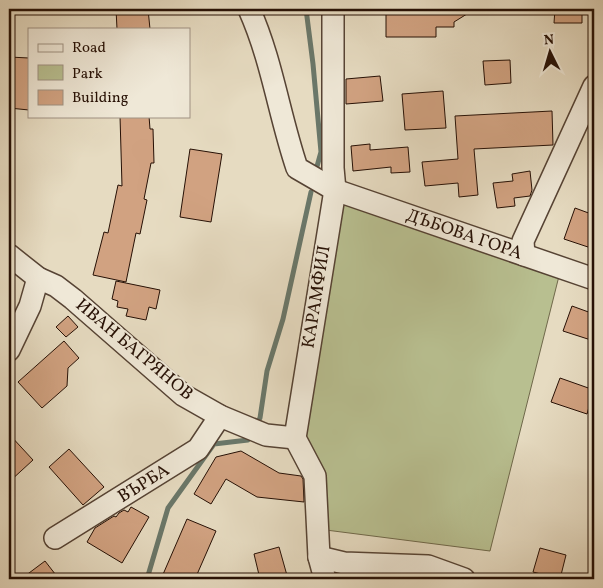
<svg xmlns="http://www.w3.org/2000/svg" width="603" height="588" viewBox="0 0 603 588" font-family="Vollkorn,serif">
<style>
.green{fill:#b8bf90;stroke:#6f684a}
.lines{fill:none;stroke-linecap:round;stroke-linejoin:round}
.stream{stroke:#6a7769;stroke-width:5}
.building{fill:#d1a281;stroke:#261005}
.minor-casing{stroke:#564334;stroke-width:24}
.minor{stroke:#efe8d7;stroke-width:21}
.labels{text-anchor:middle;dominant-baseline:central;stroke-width:4;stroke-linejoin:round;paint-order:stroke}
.street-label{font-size:18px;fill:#261005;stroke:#efe8d7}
</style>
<rect width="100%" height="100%" fill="#e6dbc1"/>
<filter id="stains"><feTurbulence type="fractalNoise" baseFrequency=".004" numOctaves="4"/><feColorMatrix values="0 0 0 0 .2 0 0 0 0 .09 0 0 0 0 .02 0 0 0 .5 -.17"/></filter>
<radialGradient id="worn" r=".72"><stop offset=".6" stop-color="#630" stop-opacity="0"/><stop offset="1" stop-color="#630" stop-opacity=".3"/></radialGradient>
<path class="green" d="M335,190l226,78 -71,283 -172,-22 -23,-91z"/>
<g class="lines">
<g class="stream">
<path d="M306,9l7,55 8,88 -5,18"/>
<path d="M255,426l5,-8 7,-47 16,-52 28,-127"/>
<path d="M147,579l21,-71 46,-64 34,-4 3,-6"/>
</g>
</g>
<g class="building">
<path d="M116,9h32l2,20h-33z"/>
<path d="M416,9h59l-21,13v5h-18v10h-50v-25h30z"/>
<path d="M555,9h27v14h-28z"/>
<path d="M9,57l20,1v52l-20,-2z"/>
<path d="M510,60l1,23 -26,2 -2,-24z"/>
<path d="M380,76l3,25 -37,3v-25z"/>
<path d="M443,91l3,37 -41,2 -3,-36z"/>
<path d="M552,111l1,34 -79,4 4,46 -19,2 -1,-14 -33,3 -3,-24 36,-3 -3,-43z"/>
<path d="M120,116h29l1,13h3l1,34h-3l-7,36 3,1 -7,34 -4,-1 -10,49 -33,-7 11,-43 4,1 10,-48 4,1z"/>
<path d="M370,144v6l38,-3 2,25 -19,1v-6l-38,4 -2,-25z"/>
<path d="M190,149l32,5 -11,68 -31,-5z"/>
<path d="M530,171l2,19 -2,6 -16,2 1,8 -18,2 -4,-25 20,-2 -1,-7z"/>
<path d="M575,208l19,7v26l-3,7 -27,-9z"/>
<path d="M116,281l44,9 -4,19 -7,-2 -3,13 -20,-4 2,-7 -11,-2 1,-6 -6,-2z"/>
<path d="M572,306l22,8v27l-31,-10z"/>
<path d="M68,316l10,11 -12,10 -10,-10z"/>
<path d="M64,341l15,17 -11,10 -1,18 -25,22 -24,-26z"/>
<path d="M560,378l34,12 -7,24 -36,-12z"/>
<path d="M9,434l24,26 -24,22z"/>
<path d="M69,449l35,38 -21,18 -34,-38z"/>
<path d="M241,451l38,22 22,3 2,3 1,23 -47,-5 -31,-18 -15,25 -17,-10 22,-37z"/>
<path d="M131,507l18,10 -27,46 -35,-21 8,-14 19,-12 2,1 3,-4 5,-3 4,2z"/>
<path d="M187,519l29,12 -21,48h-34z"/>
<path d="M279,547l9,32h-28l-6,-25z"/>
<path d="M540,548l26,7 -6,24 -27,-7z"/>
<path d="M45,561l14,18h-38z"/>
</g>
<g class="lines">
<defs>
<g id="minor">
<path d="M249,9c23,51 30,106 48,159l38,22 259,89"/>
<path d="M9,255l29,23 18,8 17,13 110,96 37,21 46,19 29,3"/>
<path d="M524,255l-1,-14 71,-155"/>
<path d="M9,350l21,-44 8,-28"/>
<path d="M55,538l143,-89 22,-33"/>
<path d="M319,557l25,6 84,3 36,13"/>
<path d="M325,579l-6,-22 -4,-81 -20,-38 40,-248 -2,-22v-159"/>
</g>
</defs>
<use href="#minor" class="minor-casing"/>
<use href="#minor" class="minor"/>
</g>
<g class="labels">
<g class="street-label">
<text transform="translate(464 235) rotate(19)">ДЪБОВА ГОРА</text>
<text transform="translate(317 297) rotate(-81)">КАРАМФИЛ</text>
<text transform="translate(134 350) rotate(40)">ИВАН БАГРЯНОВ</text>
<text transform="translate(144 484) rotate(-32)">ВЪРБА</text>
</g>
</g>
<rect width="603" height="588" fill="none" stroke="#e6dbc1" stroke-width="30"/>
<rect x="10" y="10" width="583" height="568" fill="none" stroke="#261005" stroke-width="2.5"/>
<rect x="15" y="15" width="573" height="558" fill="none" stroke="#261005"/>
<rect x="28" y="28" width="162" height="90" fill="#efe8d7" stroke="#9f9283"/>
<rect x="38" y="44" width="25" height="8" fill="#efe8d7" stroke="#9f9283"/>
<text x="72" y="52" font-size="15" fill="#261005">Road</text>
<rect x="38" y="65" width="25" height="15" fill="#b8bf90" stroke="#9f9283"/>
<text x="72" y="78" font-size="15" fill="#261005">Park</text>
<rect x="38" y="90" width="25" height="15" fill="#d1a281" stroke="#9f9283"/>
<text x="72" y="102" font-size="15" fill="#261005">Building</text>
<g transform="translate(550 52) rotate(355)" stroke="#efe8d7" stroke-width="4" paint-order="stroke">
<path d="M0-4L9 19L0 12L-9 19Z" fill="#261005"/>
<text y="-8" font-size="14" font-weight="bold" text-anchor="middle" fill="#261005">N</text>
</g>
<rect width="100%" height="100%" filter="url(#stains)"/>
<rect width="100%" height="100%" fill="url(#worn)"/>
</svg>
